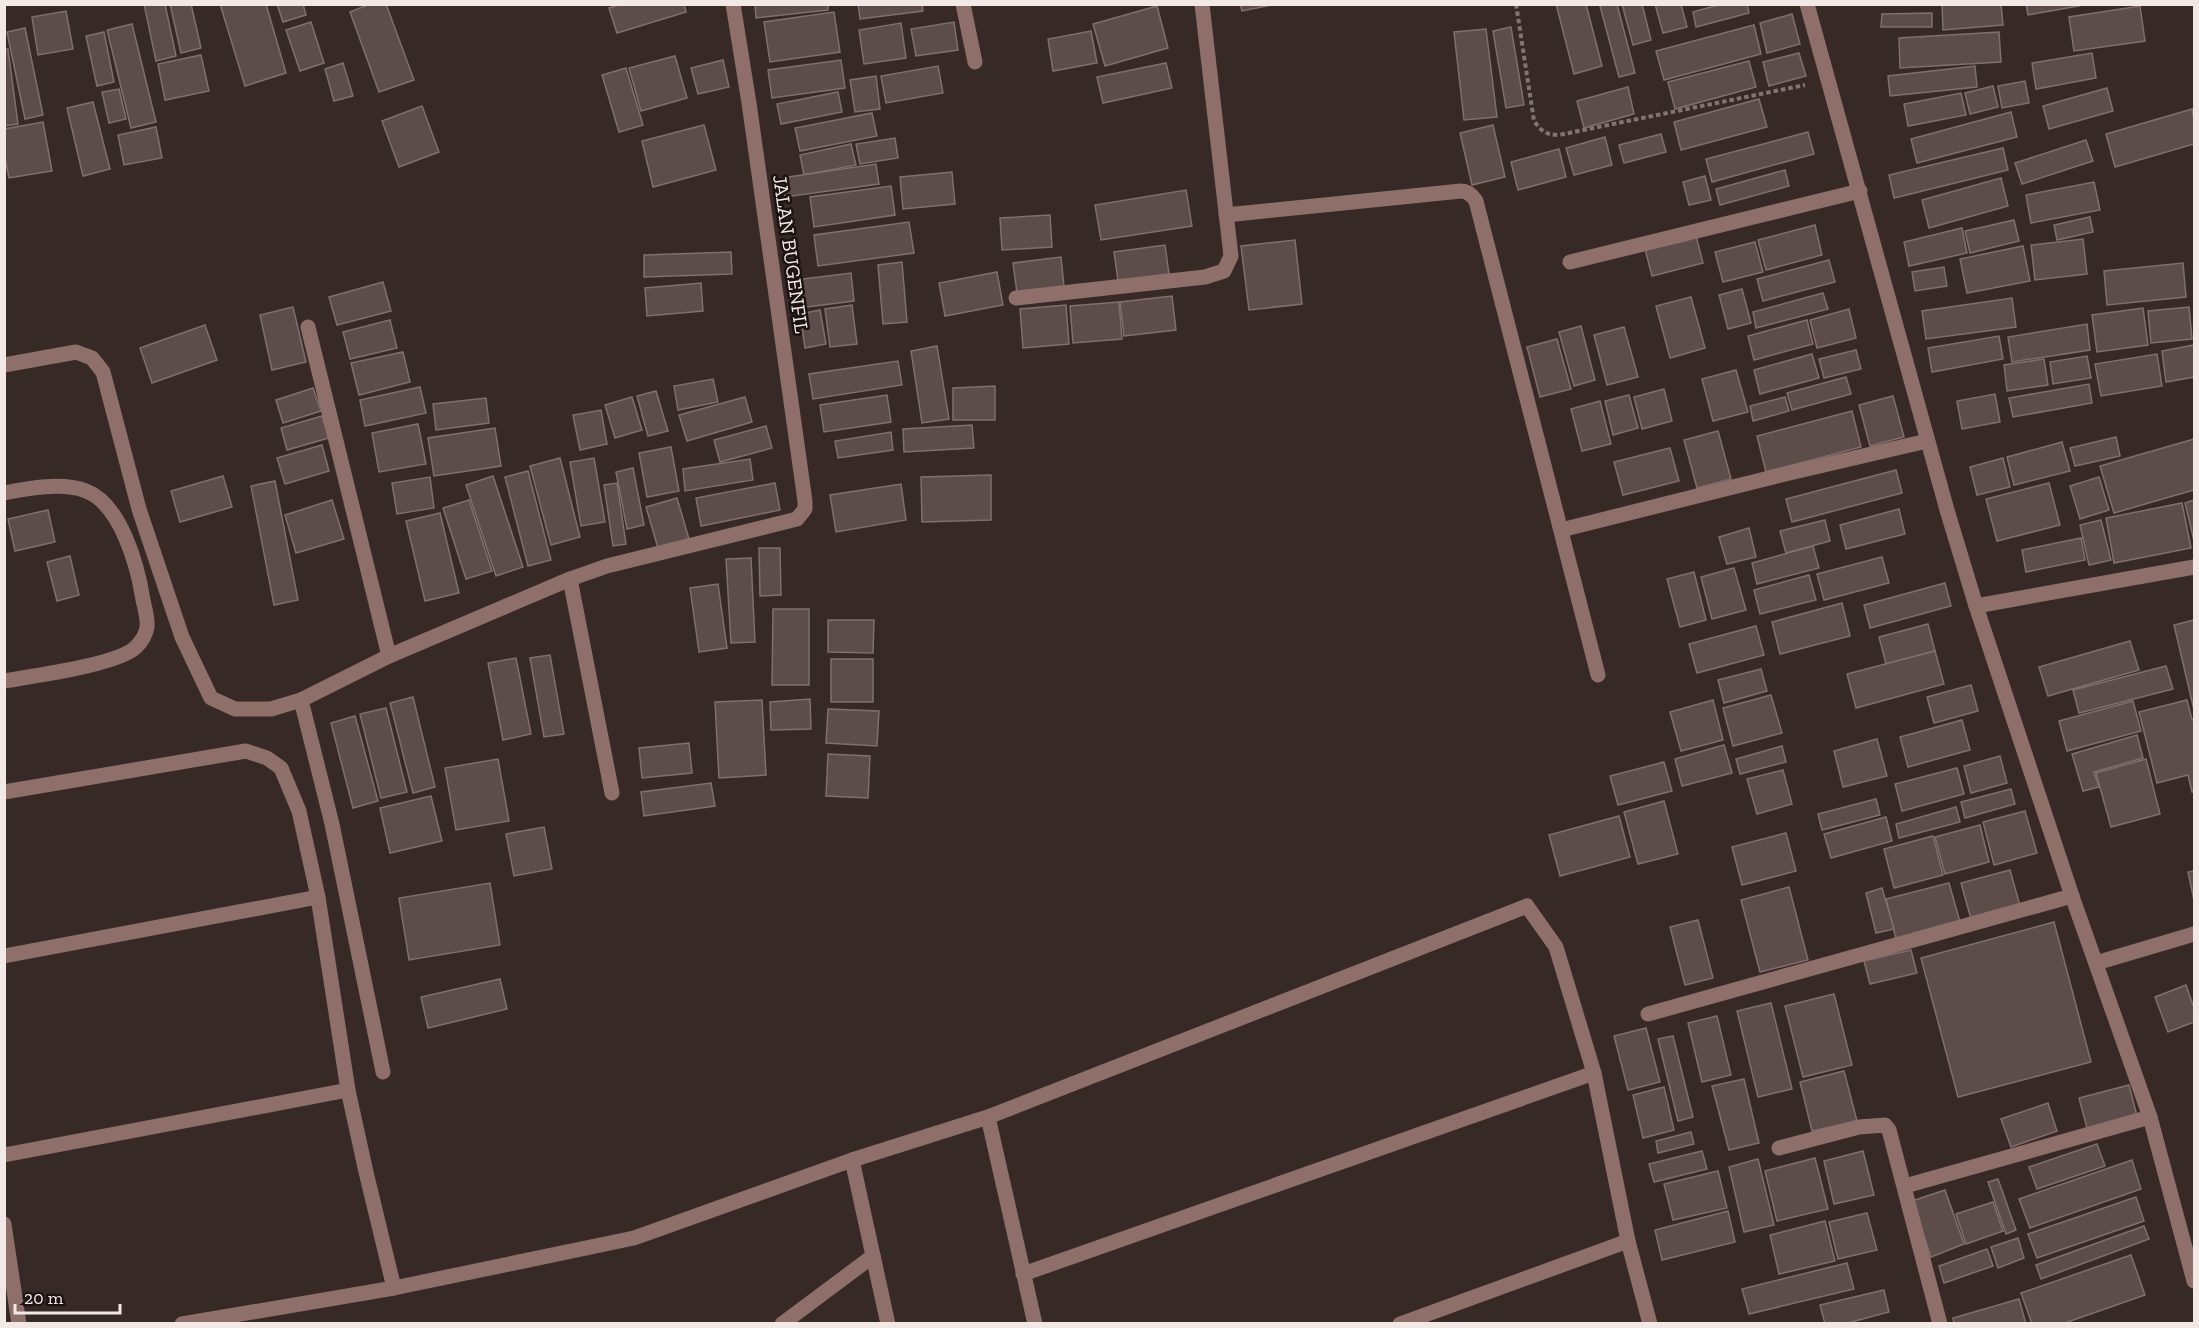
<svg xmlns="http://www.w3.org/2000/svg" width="2199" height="1328" viewBox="0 0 2199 1328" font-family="'Zilla Slab',serif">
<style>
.building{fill:#5d4d4a;stroke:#806f6c;stroke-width:1.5}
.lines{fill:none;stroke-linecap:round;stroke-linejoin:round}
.path{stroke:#817572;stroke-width:4;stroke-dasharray:4.5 3;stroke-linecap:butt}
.minor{stroke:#8e6f69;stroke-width:15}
.labels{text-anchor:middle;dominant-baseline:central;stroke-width:5;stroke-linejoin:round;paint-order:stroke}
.street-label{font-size:20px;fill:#f2e9e7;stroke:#1a1312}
</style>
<rect width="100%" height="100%" fill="#372926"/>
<g class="building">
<path d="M144,4h21l11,52 -20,5z"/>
<path d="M170,4h21l10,44 -20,5z"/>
<path d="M220,4h46l20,69 -41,13z"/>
<path d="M277,4h26l3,11 -23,7z"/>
<path d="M370,4h16l28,76 -35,12 -29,-80z"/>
<path d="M622,4h62l2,8 -69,21 -8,-25z"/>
<path d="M755,4h73v6l-72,8z"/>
<path d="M858,4h64l1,7 -63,8z"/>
<path d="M1240,4h37l-35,7z"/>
<path d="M1556,4h30l16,62 -28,8z"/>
<path d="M1606,4h11l18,69 -16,4 -19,-71z"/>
<path d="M1622,4h20l9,36 -18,5z"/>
<path d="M1655,4h26l6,23 -24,6z"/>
<path d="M1721,4h26l2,9 -53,14 -3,-15z"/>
<path d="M1942,4h59l2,21 -60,5z"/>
<path d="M2026,4h52l1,2 -51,9z"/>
<path d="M1157,6l11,42 -63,18 -12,-42z"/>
<path d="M2140,6l5,35 -71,10 -5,-34z"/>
<path d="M66,11l7,38 -35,6 -6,-38z"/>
<path d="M834,12l6,40 -70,10 -6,-40z"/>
<path d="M1932,13v14h-51l1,-13z"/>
<path d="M1792,14l8,30 -33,9 -7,-30z"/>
<path d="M311,22l13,41 -24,8 -14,-41z"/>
<path d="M954,22l4,28 -42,6 -5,-27z"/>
<path d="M901,23l5,35 -42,6 -5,-34z"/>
<path d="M132,24l24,98 -25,6 -24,-98z"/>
<path d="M1754,25l7,29 -97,26 -8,-29z"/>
<path d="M1511,27l13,78 -18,3 -13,-77z"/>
<path d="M25,28l18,87 -18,4 -18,-87z"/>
<path d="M1486,29l11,88 -33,3 -10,-88z"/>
<path d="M1091,31l6,32 -44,8 -5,-32z"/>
<path d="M104,32l10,50 -17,4 -11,-50z"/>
<path d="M1999,32l2,30 -101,6 -1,-30z"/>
<path d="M8,49l10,75 -14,2v-76z"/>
<path d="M1799,53l7,23 -37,10 -6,-24z"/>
<path d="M2092,53l4,25 -60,11 -4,-26z"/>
<path d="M201,55l8,36 -44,9 -7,-36z"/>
<path d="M675,56l12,42 -46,13 -12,-43z"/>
<path d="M723,60l6,27 -31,7 -7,-26z"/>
<path d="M841,60l4,28 -73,10 -4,-28z"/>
<path d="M1749,61l7,26 -81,22 -7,-27z"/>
<path d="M343,63l10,33 -19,5 -9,-32z"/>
<path d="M1166,63l6,25 -69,15 -6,-26z"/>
<path d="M938,66l5,27 -57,10 -5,-27z"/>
<path d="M1975,66l2,21 -87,9 -2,-20z"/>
<path d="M626,68l17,57 -24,7 -17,-57z"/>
<path d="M876,76l4,33 -25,3 -5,-32z"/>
<path d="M2025,81l4,22 -27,5 -4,-22z"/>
<path d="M1993,86l5,21 -28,7 -5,-21z"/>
<path d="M1628,87l6,27 -50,14 -7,-27z"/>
<path d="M2107,88l6,23 -64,18 -6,-23z"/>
<path d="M119,89l7,30 -17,4 -7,-31z"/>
<path d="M838,92l4,20 -61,12 -4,-20z"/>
<path d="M1961,93l5,22 -58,11 -4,-22z"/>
<path d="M1759,99l8,28 -86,23 -7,-28z"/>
<path d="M93,102l17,67 -27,7 -16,-68z"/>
<path d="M422,106l17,46 -40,15 -17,-46z"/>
<path d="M2192,109l2,10v25l-79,23 -9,-33z"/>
<path d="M2011,112l6,25 -100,26 -6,-24z"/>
<path d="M872,113l5,23 -77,15 -5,-23z"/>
<path d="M43,122l9,49 -43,7 -5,-25v-24z"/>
<path d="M704,125l12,45 -63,17 -11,-46z"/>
<path d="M1493,125l12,52 -33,8 -12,-52z"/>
<path d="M156,127l6,31 -38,7 -6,-30z"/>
<path d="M1808,132l6,22 -102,28 -6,-23z"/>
<path d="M1661,134l5,18 -42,11 -5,-18z"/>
<path d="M1605,137l7,28 -38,10 -8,-27z"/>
<path d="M895,138l3,20 -38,6 -4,-20z"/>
<path d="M2086,140l7,21 -71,23 -7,-21z"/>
<path d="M851,144l5,21 -52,10 -4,-20z"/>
<path d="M2003,148l5,22 -114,28 -5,-23z"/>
<path d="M1559,149l7,28 -48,13 -7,-28z"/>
<path d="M876,164l3,20 -94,13 -3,-19z"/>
<path d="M1785,170l4,16 -69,19 -4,-16z"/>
<path d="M952,172l3,32 -52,5 -3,-32z"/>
<path d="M1705,176l6,24 -22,5 -6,-23z"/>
<path d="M2001,178l7,28 -79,22 -7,-28z"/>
<path d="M2094,182l6,28 -69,13 -5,-28z"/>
<path d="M891,186l4,29 -81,12 -4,-30z"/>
<path d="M1186,190l6,36 -91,14 -6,-35z"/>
<path d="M1050,215l2,32 -50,3 -2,-32z"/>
<path d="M2090,217l3,15 -36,8 -3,-15z"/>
<path d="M2014,220l5,21 -49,12 -5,-22z"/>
<path d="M909,222l5,31 -96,13 -4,-31z"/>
<path d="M1815,225l7,30 -56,15 -8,-30z"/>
<path d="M1962,228l5,25 -58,13 -5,-24z"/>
<path d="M1696,236l7,27 -51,13 -7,-27z"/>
<path d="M2083,239l4,35 -52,6 -4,-35z"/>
<path d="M1295,240l7,64 -53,6 -8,-64z"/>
<path d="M1755,242l8,30 -40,10 -8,-30z"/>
<path d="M1165,245l4,29 -51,7 -4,-29z"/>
<path d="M2023,246l7,35 -63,12 -7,-34z"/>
<path d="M731,252l1,22 -88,3v-22z"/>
<path d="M1061,257l3,29 -47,7 -4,-30z"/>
<path d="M1829,260l6,22 -72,19 -6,-22z"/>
<path d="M902,262l5,60 -24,2 -5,-59z"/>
<path d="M2183,263l3,34 -79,8 -3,-34z"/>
<path d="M1944,267l3,19 -32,5 -3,-19z"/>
<path d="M997,272l6,33 -58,11 -6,-33z"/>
<path d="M851,273l3,28 -63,8 -4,-28z"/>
<path d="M383,282l8,29 -54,14 -8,-28z"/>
<path d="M701,283l2,28 -56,5 -2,-28z"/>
<path d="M1742,289l9,34 -23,6 -9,-34z"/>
<path d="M1823,293l5,16 -72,19 -3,-16z"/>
<path d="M1172,296l4,34 -52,6 -4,-34z"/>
<path d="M1691,297l14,51 -35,10 -14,-52z"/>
<path d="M2012,298l4,29 -90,12 -4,-28z"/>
<path d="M1119,302l3,37 -49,4 -3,-37z"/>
<path d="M852,305l5,39 -27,3 -5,-38z"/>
<path d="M1066,305l3,39 -46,4 -3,-39z"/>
<path d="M293,307l13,55 -34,8 -12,-55z"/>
<path d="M2189,307l3,32 -41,4 -3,-32z"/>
<path d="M2143,308l5,37 -51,7 -5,-37z"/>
<path d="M1849,309l7,29 -39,10 -7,-28z"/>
<path d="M820,310l6,34 -21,4 -5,-34z"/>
<path d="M390,320l7,28 -47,11 -7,-27z"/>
<path d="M1807,320l6,24 -59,16 -6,-24z"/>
<path d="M2087,324l3,26 -78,12 -4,-25z"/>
<path d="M205,325l12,35 -65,23 -12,-35z"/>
<path d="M1581,326l14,54 -21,6 -15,-54z"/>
<path d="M1624,327l14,50 -31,8 -13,-50z"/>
<path d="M1999,336l4,23 -71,13 -4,-24z"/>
<path d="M1557,339l14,50 -31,8 -13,-50z"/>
<path d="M2194,345v32l-28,5 -4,-31z"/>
<path d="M937,346l12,73 -27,4 -11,-72z"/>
<path d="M1856,350l5,19 -37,9 -5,-19z"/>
<path d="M403,352l7,30 -51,13 -8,-32z"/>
<path d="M1812,354l7,24 -59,16 -6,-24z"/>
<path d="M2157,354l5,32 -61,10 -6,-32z"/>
<path d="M2087,356l4,22 -38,6 -3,-22z"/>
<path d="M2044,359l4,26 -41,6 -3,-26z"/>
<path d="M898,361l4,24 -89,14 -4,-25z"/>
<path d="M1736,370l12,42 -35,9 -11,-42z"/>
<path d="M1846,377l5,17 -59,16 -5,-17z"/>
<path d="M713,379l5,23 -40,8 -4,-24z"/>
<path d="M2089,384l3,19 -79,14 -4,-19z"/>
<path d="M995,386v34h-42v-32z"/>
<path d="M420,387l6,26 -61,13 -5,-26z"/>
<path d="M313,388l8,23 -38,12 -7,-23z"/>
<path d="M1664,389l8,32 -30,8 -8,-32z"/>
<path d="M656,391l12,40 -20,5 -11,-40z"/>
<path d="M1995,394l5,28 -38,7 -5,-28z"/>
<path d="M887,395l4,27 -67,10 -4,-27z"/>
<path d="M1629,395l9,33 -25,7 -8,-34z"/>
<path d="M1893,396l11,41 -34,9 -11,-41z"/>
<path d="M632,397l10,33 -27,8 -10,-33z"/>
<path d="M745,397l7,25 -65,19 -8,-26z"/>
<path d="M1785,397l4,14 -36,10 -3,-15z"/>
<path d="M486,398l3,25 -53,7 -3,-26z"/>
<path d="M1600,401l11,43 -29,7 -11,-42z"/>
<path d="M601,410l6,34 -27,6 -7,-35z"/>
<path d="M1852,411l9,36 -95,25 -9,-36z"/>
<path d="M322,416l7,22 -42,12 -6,-22z"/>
<path d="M418,424l8,40 -47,8 -7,-39z"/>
<path d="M972,425l2,23 -70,4 -1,-23z"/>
<path d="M766,426l6,22 -52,14 -6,-22z"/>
<path d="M495,428l6,38 -67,10 -6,-38z"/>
<path d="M1718,431l13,48 -34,9 -13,-48z"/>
<path d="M891,432l2,18 -55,8 -3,-17z"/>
<path d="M2116,437l4,19 -45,10 -5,-18z"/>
<path d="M2194,439v51l-80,23 -14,-47z"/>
<path d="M2062,442l8,29 -56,14 -7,-28z"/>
<path d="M322,445l7,26 -44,13 -8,-26z"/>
<path d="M671,447l8,44 -32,6 -8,-44z"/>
<path d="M1670,448l9,33 -56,14 -9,-33z"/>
<path d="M560,458l20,79 -29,8 -21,-79z"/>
<path d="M594,458l11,64 -24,4 -11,-64z"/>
<path d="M2003,458l7,29 -33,8 -7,-28z"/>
<path d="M750,459l3,21 -68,11 -2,-22z"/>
<path d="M633,468l11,57 -17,4 -11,-57z"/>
<path d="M1896,470l6,23 -110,29 -6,-23z"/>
<path d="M528,471l23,89 -23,6 -23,-89z"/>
<path d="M991,475v45l-69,2 -1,-45z"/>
<path d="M223,476l9,31 -52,15 -9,-31z"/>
<path d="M493,476l30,91 -27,9 -30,-91z"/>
<path d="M430,477l4,31 -37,6 -5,-31z"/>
<path d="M2099,477l10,33 -29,9 -10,-33z"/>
<path d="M275,481l23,119 -24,5 -23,-119z"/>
<path d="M617,483l9,61 -13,2 -9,-61z"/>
<path d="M775,483l5,27 -79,16 -5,-28z"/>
<path d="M2049,483l11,42 -63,16 -11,-42z"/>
<path d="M901,484l5,36 -70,12 -6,-37z"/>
<path d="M677,498l12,41 -31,9 -12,-41z"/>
<path d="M332,500l12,39 -48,14 -11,-38z"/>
<path d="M469,500l23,71 -26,8 -23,-71z"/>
<path d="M2194,500v41l-9,-38z"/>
<path d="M2182,503l9,45 -77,15 -8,-45z"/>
<path d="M1899,509l6,25 -59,15 -6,-24z"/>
<path d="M48,510l7,32 -40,9 -7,-32z"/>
<path d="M440,513l19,80 -34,8 -19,-80z"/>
<path d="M1825,520l5,21 -44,12 -6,-22z"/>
<path d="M2101,520l10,40 -22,5 -9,-40z"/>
<path d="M1749,528l7,29 -29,7 -8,-27z"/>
<path d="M2081,538l4,22 -59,12 -4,-22z"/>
<path d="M1813,546l6,22 -62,16 -5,-21z"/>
<path d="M759,548h21l1,47 -21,1z"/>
<path d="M70,556l9,39 -22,6 -10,-39z"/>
<path d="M1882,557l7,26 -65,17 -7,-26z"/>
<path d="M751,558l4,84 -24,1 -5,-84z"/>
<path d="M1734,568l12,42 -34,9 -11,-42z"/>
<path d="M1694,572l12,48 -26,7 -13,-48z"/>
<path d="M1809,575l7,25 -56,14 -6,-24z"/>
<path d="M1945,583l6,23 -81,22 -6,-23z"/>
<path d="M718,584l9,64 -28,4 -9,-64z"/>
<path d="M1842,603l8,33 -70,18 -8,-32z"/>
<path d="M773,609h36v76h-37z"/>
<path d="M828,620h46l-1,33 -45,-1z"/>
<path d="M2194,620v90l-20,-85z"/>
<path d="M1928,624l7,27 -49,13 -7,-27z"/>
<path d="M1756,626l8,29 -67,18 -8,-29z"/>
<path d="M2130,641l9,29 -91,26 -9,-29z"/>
<path d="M1935,651l9,33 -88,24 -9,-34z"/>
<path d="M550,655l14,79 -20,3 -14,-79z"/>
<path d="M516,658l15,76 -28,6 -15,-77z"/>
<rect x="831" y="659" width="42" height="43"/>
<path d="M2166,666l7,23 -94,24 -6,-23z"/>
<path d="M1761,669l6,22 -43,12 -6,-23z"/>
<path d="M1971,685l7,26 -44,12 -7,-26z"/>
<path d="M1771,695l11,38 -49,13 -10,-38z"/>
<path d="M413,697l22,90 -22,6 -23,-90z"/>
<path d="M810,699l1,30 -40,1 -1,-28z"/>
<path d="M762,700l4,75 -47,3 -4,-76z"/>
<path d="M1713,700l10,40 -42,11 -11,-39z"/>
<path d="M2187,700l5,20 2,-1v73h-2l-4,-17 -31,8 -18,-71z"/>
<path d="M2133,701l8,30 -74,20 -8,-30z"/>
<path d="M386,708l21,84 -26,6 -21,-84z"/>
<path d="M828,709l51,2 -2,35 -51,-3z"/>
<path d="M355,716l23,85 -25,7 -22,-85z"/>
<path d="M1962,720l8,30 -62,17 -8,-30z"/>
<path d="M2137,735l6,23 -49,14 5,15 -16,4 -11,-37z"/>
<path d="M1877,739l10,37 -44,11 -9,-36z"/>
<path d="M689,743l3,30 -50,5 -3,-30z"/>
<path d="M1724,745l8,28 -50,13 -7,-27z"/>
<path d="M1782,746l4,16 -46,12 -4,-15z"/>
<path d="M828,754l42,2 -2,42 -42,-2z"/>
<path d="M2000,756l7,27 -36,10 -7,-27z"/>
<path d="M498,759l11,62 -53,9 -11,-62z"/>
<path d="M2146,759l14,55 -49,13 -15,-54z"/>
<path d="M1664,762l8,29 -54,14 -8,-29z"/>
<path d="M1957,768l7,26 -62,17 -7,-27z"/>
<path d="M1783,770l9,34 -35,10 -10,-35z"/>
<path d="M711,783l4,23 -71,10 -3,-24z"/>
<path d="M2011,789l4,15 -50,14 -4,-16z"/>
<path d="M431,796l11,45 -52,12 -10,-45z"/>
<path d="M1876,799l4,16 -58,15 -4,-16z"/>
<path d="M1664,801l14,53 -40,10 -14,-52z"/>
<path d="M1956,807l4,15 -61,16 -3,-14z"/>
<path d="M2025,811l12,42 -43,12 -11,-43z"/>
<path d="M1619,816l11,41 -70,19 -11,-41z"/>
<path d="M1886,817l6,24 -61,17 -7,-24z"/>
<path d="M1980,825l9,37 -44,12 -10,-37z"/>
<path d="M544,827l8,42 -38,7 -8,-42z"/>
<path d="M1786,833l10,38 -54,14 -10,-38z"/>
<path d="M1933,836l10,39 -49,13 -10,-39z"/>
<path d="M2010,870l10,36 -49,13 -10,-36z"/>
<path d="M2194,871v29l-6,-28z"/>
<path d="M490,883l10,62 -91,15 -10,-62z"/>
<path d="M1949,883l11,39 -64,17 -10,-40z"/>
<path d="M1789,887l19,73 -48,12 -19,-72z"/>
<path d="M1882,888l12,41 -18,4 -10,-40z"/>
<path d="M1698,920l15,58 -28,7 -15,-58z"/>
<path d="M2054,922l37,140 -133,35 -37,-139z"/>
<path d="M1911,950l6,23 -47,11 -6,-23z"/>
<path d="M500,979l7,30 -79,19 -7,-31z"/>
<path d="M2186,985l8,23v14l-26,10 -13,-35z"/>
<path d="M1834,994l18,71 -49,12 -18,-71z"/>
<path d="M1771,1003l21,86 -34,8 -21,-86z"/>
<path d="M1717,1016l14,59 -29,7 -14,-59z"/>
<path d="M1646,1028l14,54 -32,8 -14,-54z"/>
<path d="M1673,1036l20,81 -15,4 -20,-82z"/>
<path d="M1844,1071l13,50 -45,10 -12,-49z"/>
<path d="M1744,1079l15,64 -30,7 -17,-64z"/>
<path d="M2129,1085l8,31 -50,12 -8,-30z"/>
<path d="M1664,1087l10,43 -31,8 -10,-43z"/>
<path d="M2048,1103l9,28 -46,16 -10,-28z"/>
<path d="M1691,1132l3,12 -36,9 -2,-12z"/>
<path d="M2097,1144l8,22 -68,23 -8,-22z"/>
<path d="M1702,1151l5,18 -53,13 -5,-18z"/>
<path d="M1863,1151l11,44 -40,9 -10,-43z"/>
<path d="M1815,1158l13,51 -51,12 -12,-50z"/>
<path d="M1758,1159l16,66 -30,7 -15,-65z"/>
<path d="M2132,1160l9,29 -111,39 -11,-29z"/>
<path d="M1718,1171l9,37 -54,12 -9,-36z"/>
<path d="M1998,1179l18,51 -10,4 -18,-52z"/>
<path d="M1945,1190l19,54 -33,13 -19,-56z"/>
<path d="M2136,1197l8,24 -107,37 -9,-24z"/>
<path d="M1993,1202l10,29 -37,13 -10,-30z"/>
<path d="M1728,1211l7,31 -73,18 -7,-30z"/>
<path d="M1867,1213l10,37 -39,9 -9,-37z"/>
<path d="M1825,1221l10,40 -56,13 -9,-39z"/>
<path d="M2144,1226l5,13 -108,40 -5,-14z"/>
<path d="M2018,1238l6,20 -26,10 -7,-21z"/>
<path d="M1987,1249l6,17 -49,17 -5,-17z"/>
<path d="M2131,1255l14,40 -83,29h-30l-11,-31z"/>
<path d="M1847,1263l7,26 -105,25 -7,-25z"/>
<path d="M1884,1290l5,22 -45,12h-19l-5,-19z"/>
<path d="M2019,1299l7,25h-72l-1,-6z"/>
</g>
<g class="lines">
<path class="path" d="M1516,4l18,117c7,10 12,14 25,14l246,-50"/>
<g class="minor">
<path d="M963,4l12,58"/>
<path d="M1807,4l140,506 29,96 96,290 78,221 44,164"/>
<path d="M1226,215l235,-24c7,0 11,4 15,10l122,474"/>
<path d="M1570,262l290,-71"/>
<path d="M1016,298l189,-21 19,-6 7,-15 -29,-252"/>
<path d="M308,327l81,329"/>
<path d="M4,365l72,-13 16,6 11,14 36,137 43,128 29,61 24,11h36l30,-9 88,-44 181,-77 37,-13 190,-47 8,-10v-8l-56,-398 -16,-99"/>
<path d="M4,493c25,-5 58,-11 82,-2 35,13 52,76 57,109 2,9 5,19 4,27 -1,7 -6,15 -11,20 -18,18 -104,29 -132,34"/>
<path d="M1561,530l220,-55 146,-34"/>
<path d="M570,579l42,214"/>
<path d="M1976,606l218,-39"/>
<path d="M301,700l31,124 51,248"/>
<path d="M4,792l242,-41 21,7 14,10 18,43 19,86 30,193 18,82 28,116 -212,36"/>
<path d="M4,956l314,-59"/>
<path d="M2096,963l98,-29"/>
<path d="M1648,1014l424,-118"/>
<path d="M988,1117l47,207"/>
<path d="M1779,1148l80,-21 26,-2 4,5 51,194"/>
<path d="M4,1155l344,-65"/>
<path d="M852,1160l136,-43 539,-211 29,41 38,126 34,168 22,83"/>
<path d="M1905,1186l245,-69"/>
<path d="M4,1224l15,100"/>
<path d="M1023,1274l571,-201"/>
<path d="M394,1288l240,-50 218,-78 36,164"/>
<path d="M782,1324l91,-68"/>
<path d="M1400,1324l228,-83"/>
</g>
</g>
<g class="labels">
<g class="street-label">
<text transform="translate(791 254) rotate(82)">JALAN BUGENFIL</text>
</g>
</g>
<rect width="2199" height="1328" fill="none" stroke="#f2e9e7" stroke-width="12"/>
<path d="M15 1304v9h105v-9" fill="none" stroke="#f2e9e7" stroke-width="3"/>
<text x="24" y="1304" font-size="18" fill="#f2e9e7" stroke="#1a1312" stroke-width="4.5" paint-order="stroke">20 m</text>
</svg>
